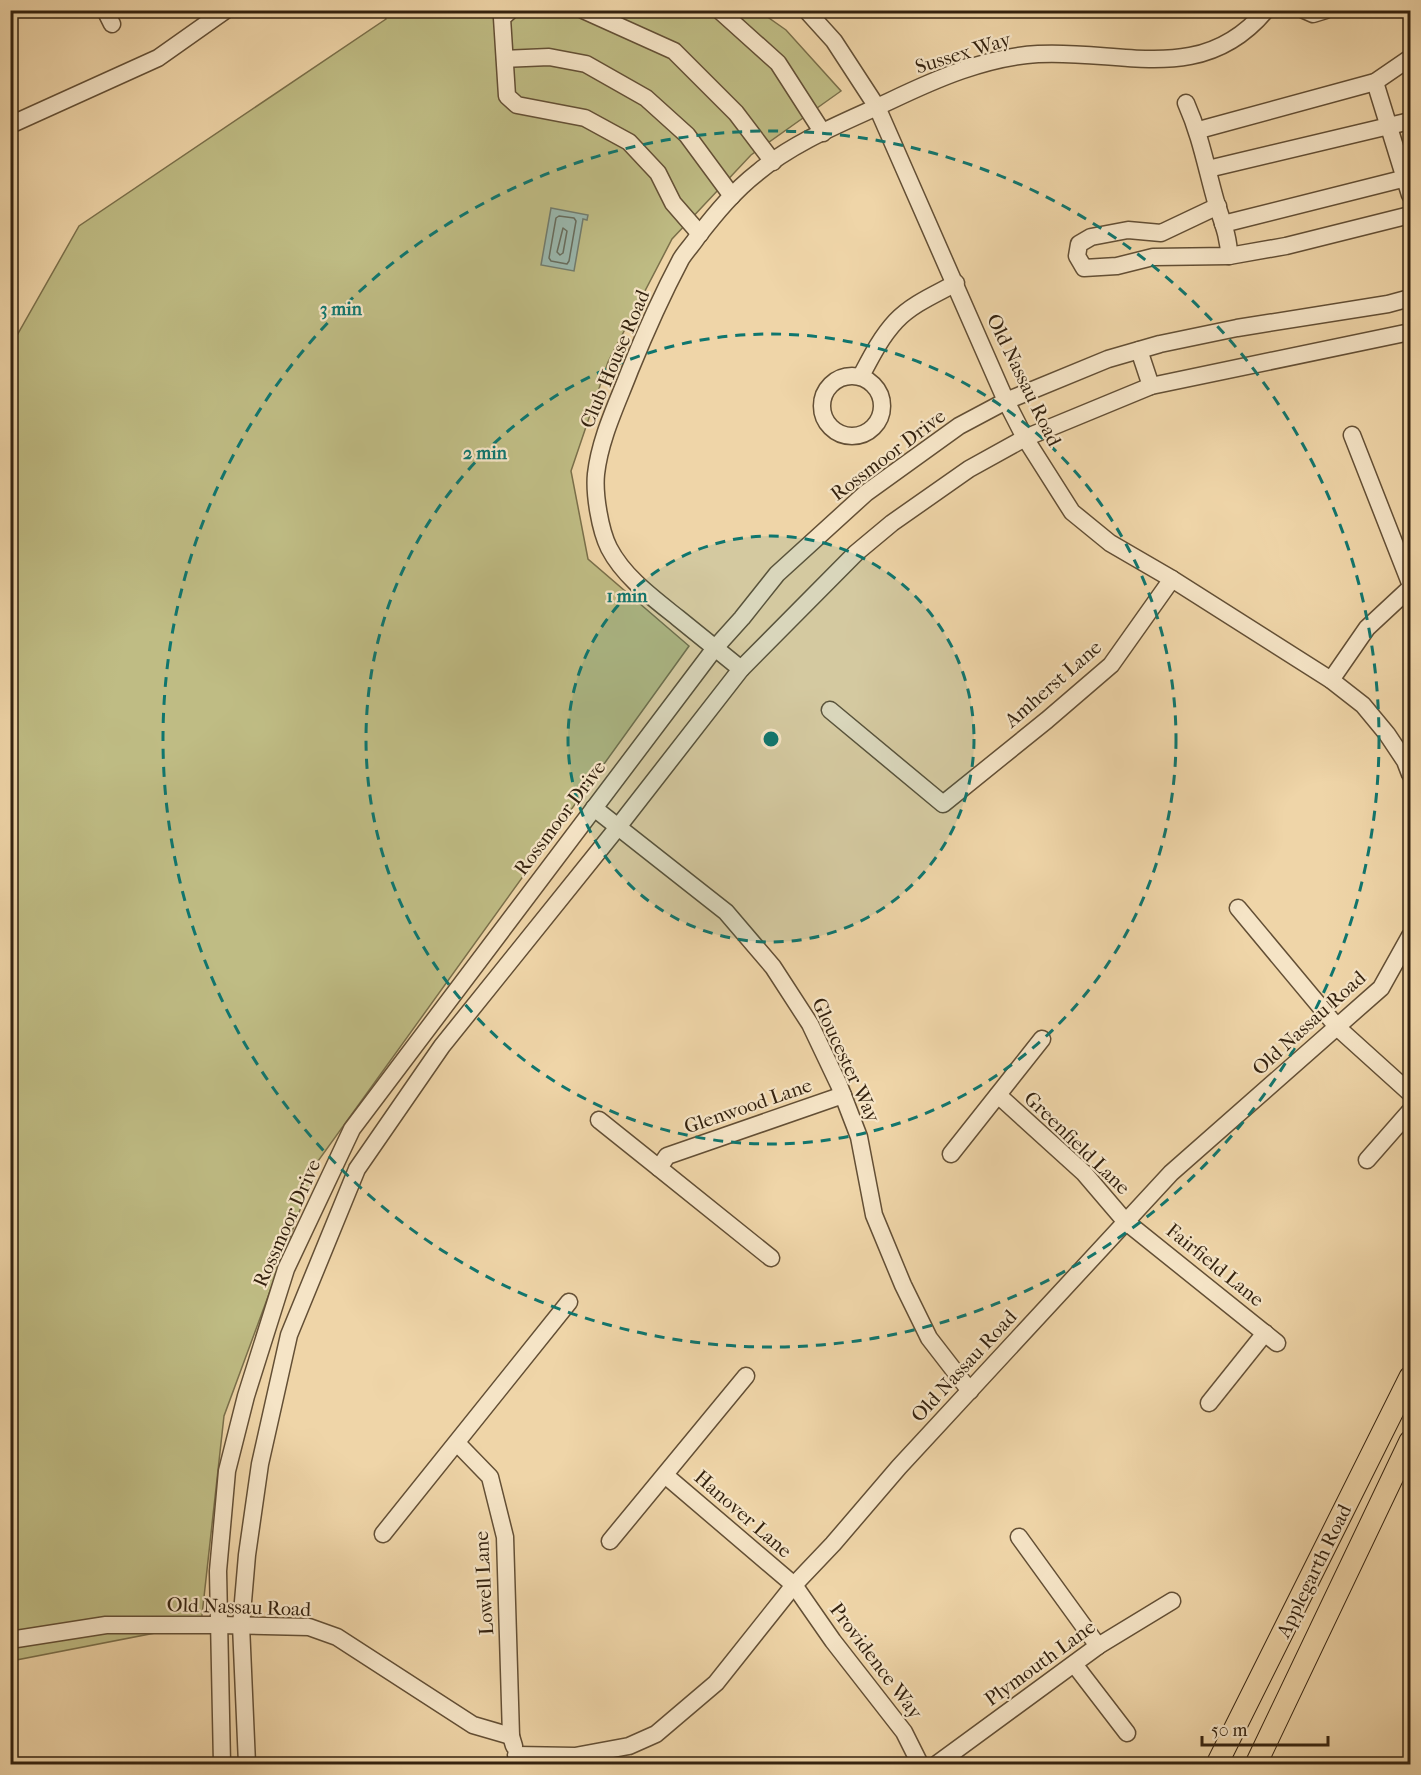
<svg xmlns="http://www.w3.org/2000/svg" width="1421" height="1775" viewBox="0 0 1421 1775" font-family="'IM FELL French Canon',serif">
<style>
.green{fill:#bfbc84;stroke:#7a6f4a;stroke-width:1.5}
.water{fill:#9ab8ae;stroke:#717c6e;stroke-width:1.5}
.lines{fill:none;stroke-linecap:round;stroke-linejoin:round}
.shore{stroke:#676d5e;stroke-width:1.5}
.minor-casing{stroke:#634f35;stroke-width:19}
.major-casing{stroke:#34220f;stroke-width:23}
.minor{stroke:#f5e4c6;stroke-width:16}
.major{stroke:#efd5a8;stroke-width:21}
.ring{fill:none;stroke:#0f766e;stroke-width:3;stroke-dasharray:10 8}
.labels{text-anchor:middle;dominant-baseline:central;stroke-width:4.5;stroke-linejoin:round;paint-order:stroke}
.street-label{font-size:20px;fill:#34220f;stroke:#f5e4c6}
.centre{fill:#0f766e;stroke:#f5e4c6;stroke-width:3}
.ring-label{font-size:18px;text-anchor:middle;font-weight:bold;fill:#0f766e;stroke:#f5e4c6;stroke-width:4.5;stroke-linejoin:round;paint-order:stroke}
</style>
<rect width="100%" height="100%" fill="#efd5a8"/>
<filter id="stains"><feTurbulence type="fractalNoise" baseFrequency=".00333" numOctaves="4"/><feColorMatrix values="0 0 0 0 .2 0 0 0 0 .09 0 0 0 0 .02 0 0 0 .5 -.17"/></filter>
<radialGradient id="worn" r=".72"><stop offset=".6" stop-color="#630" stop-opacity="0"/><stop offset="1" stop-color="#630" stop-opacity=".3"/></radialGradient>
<path class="green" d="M383,11h376l27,19 55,61 -90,64 -79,84 -64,123 -37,109 17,88 101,87 -371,515 -94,255 -23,208 -190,37v-1315l68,-120 307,-207z"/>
<path class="water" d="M551,208l37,7 -1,5 -4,-1 -9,52 -33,-6z"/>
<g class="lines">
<g class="shore">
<path d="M559,216l15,2 2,3 -7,40 -2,3 -16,-3 -2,-3 7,-40z"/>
<path d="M563,228l4,3 -4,22 -3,2 -3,-3z"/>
</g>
<defs>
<g id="minor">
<path d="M105,10l7,14"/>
<path d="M511,10l-9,8 5,78 10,9 68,13 44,24 29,31 15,30 27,31"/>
<path d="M583,10l91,41 62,62 37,49"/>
<path d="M719,10l59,53 45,70"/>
<path d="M806,10l28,31 43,66 129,294 19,37 47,74 38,31 62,36 159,101 32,25 24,29 18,27 5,13"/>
<path d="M1304,10l9,4 13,-4"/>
<path d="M505,59l44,-2 37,7 60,34 41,37 45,61"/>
<path d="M1375,82l35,113"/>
<path d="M1186,103c15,34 20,64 30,99 6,19 13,35 13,54"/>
<path d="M10,125l148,-67 68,-48"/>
<path d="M1199,130l176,-48 35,-24"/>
<path d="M1208,169l202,-48"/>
<path d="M1218,206l-57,27 -33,-3 -37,7 -12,7 -2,12 7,12 33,-2 36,-9 76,-1 57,-10 124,-31"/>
<path d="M1223,224l187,-47"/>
<path d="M1139,350l12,36"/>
<circle cx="852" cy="406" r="30"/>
<path d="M861,376c10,-19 20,-39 35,-55 16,-17 40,-27 60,-38"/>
<path d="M1352,435l58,148"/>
<path d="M741,669c-21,-17 -42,-34 -63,-51 -25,-20 -54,-41 -69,-70 -9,-18 -15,-54 -13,-74 4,-36 21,-70 34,-104 15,-37 32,-75 51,-111 5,-8 12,-15 17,-23 18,-23 36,-45 59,-63 38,-32 88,-51 133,-72 46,-22 96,-44 148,-47 83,-5 164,33 228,-44"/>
<path d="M1331,680l36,-52 43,-40"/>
<path d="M830,710l113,94 104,-84 64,-55 61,-86"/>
<path d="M594,808l132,104 47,55 37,57 29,61 20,52 15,78 29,70 26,53 41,53"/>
<path d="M1238,908l100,120 72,65"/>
<path d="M998,1095l86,78 41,48 152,122"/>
<path d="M599,1120l60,48"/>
<path d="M951,1154l91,-115"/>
<path d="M1367,1160l43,-49"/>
<path d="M771,1258l-112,-90 8,-12 176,-61"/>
<path d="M1209,1403l56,-70"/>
<path d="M457,1443l33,34 15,60 6,199 3,10"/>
<path d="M665,1475l129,110 39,56 71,91 16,32"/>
<path d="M383,1534l186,-232"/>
<path d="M1019,1537l79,109"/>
<path d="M610,1541l136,-165"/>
<path d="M10,1640l96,-15h112l91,2 28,10 136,88 38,11"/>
<path d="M1074,1664l53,69"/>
<path d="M516,1755l59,1 54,-10 27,-12 60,-51 78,-98 39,-41 66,-77 272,-294 210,-185 29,-52"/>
<path d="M222,1764l-4,-193 9,-100 19,-75 40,-127 66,-140 363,-481 27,-30 35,-44 89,-81 93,-67 47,-25 102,-42 52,-15 77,-16 151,-24 22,-6"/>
<path d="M247,1764l-6,-139 6,-70 13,-91 29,-129 68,-166 85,-123 176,-219 123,-158 115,-116 36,-30 77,-54 56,-31 126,-52 259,-54"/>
<path d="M937,1764l161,-118 74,-45"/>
</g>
<g id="major">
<path d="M1217,1764l193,-387"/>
<path d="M1256,1764l154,-323"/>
</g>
</defs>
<use href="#minor" class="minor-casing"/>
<use href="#major" class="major-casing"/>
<use href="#minor" class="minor"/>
<use href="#major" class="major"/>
</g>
<circle cx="771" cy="739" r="203" fill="#0f766e" fill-opacity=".12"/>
<g class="ring">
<circle cx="771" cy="739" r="203"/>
<circle cx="771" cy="739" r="405"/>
<circle cx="771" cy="739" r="608"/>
</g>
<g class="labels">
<g class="street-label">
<text transform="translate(963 53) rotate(-17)">Sussex Way</text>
<text transform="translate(615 359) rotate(-67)">Club House Road</text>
<text transform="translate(1024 380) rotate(64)">Old Nassau Road</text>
<text transform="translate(888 455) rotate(-37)">Rossmoor Drive</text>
<text transform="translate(1053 684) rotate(-41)">Amherst Lane</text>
<text transform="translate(560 818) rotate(-53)">Rossmoor Drive</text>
<text transform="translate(1309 1023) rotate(-42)">Old Nassau Road</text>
<text transform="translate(846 1060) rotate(65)">Gloucester Way</text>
<text transform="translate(748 1106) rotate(-19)">Glenwood Lane</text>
<text transform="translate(1077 1143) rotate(44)">Greenfield Lane</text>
<text transform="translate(287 1223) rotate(-66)">Rossmoor Drive</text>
<text transform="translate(1215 1265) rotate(39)">Fairfield Lane</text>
<text transform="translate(964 1366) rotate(-47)">Old Nassau Road</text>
<text transform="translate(743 1514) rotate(41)">Hanover Lane</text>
<text transform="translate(1314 1571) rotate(-64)">Applegarth Road</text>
<text transform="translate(484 1583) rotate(-93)">Lowell Lane</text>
<text transform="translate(239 1607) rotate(2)">Old Nassau Road</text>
<text transform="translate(876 1661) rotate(53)">Providence Way</text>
<text transform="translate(1040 1663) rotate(-36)">Plymouth Lane</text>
</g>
</g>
<circle cx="771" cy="739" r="9" class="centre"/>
<g class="ring-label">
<text x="341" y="315">3 min</text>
<text x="485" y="459">2 min</text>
<text x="627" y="602">1 min</text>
</g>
<rect width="1421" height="1775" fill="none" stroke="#efd5a8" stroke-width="36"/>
<rect x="12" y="12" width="1397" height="1751" fill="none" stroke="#34220f" stroke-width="3"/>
<rect x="18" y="18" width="1385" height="1739" fill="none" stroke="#34220f" stroke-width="1.5"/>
<path d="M1202 1736v9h126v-9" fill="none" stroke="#34220f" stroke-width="3"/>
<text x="1211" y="1736" font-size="18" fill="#34220f" stroke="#f5e4c6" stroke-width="4.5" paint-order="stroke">50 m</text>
<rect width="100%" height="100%" filter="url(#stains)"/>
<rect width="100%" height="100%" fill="url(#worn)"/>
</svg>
